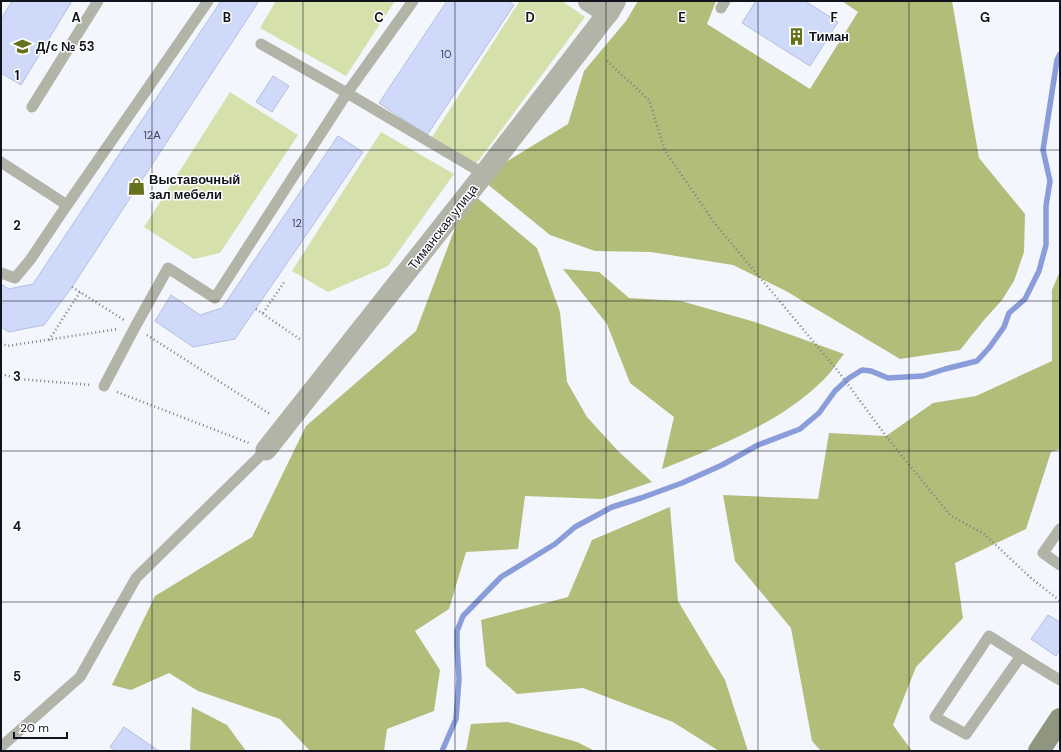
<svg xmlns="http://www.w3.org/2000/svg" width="1061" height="752" viewBox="0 0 1061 752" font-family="'DM Sans',sans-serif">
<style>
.green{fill:#d5e0aa}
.forest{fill:#b1bd79}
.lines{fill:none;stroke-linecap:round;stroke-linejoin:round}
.stream{stroke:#8a9cd9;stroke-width:5.5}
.building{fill:#cfd9fa;stroke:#b5bfdf}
.path{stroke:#7c7f88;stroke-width:2.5;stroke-dasharray:1 3;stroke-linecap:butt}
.service{stroke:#b1b4a6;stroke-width:11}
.minor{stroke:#b1b4a6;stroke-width:21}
.tertiary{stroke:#b1b4a6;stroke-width:22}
.secondary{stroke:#90957f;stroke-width:22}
.grid{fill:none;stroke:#11141f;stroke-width:1;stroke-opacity:0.55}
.labels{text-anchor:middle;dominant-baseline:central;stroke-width:3;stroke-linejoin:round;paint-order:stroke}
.number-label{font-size:11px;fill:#404556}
.poi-label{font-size:13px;font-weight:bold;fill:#11141f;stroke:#fff;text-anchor:start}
.street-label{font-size:13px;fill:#11141f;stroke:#fff}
.grid-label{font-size:13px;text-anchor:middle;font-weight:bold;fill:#11141f;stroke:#fff;stroke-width:3;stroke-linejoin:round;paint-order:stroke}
</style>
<rect width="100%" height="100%" fill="#f3f6fc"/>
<g class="green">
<path d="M276,1h119l-49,75 -86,-48z"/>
<path d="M518,1h44l23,16 -109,147 -44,-27 87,-135z"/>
<path d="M230,92l68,43 -78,118 -26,6 -50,-32z"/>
<path d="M381,132l73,42 -66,92 -60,26 -36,-21z"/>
</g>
<g class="forest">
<path d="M638,1h78l-9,23 103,65 48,-77 -16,-11h110l27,157 46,56 -1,38 -10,29 -12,19 -18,20 -24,30 -60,9 -114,-68 -53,-26 -82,-13 -56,-1 -45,-16 -70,-57 88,-54 16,-53 42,-50z"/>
<path d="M469,191l68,57 23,64 7,70 20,35 31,34 34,31 -50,17 -77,-3 -7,53 -52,3 -17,57 -34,22 25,39 -6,41 -47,18 -3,22h-74l-30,-32 -82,-28 -29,-18 -38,17 -19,-5 43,-89 97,-59 54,-111 110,-95z"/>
<path d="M563,269l36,3 30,26 52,3 74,21 89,32c-8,10 -15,22 -25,30 -43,41 -103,63 -157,85l12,-52 -44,-34 -23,-59z"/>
<path d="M1060,271v178l-9,3 -25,77 -71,34 8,55 -47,49 -23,58 19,26h-91l-9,-10 -21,-113 -56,-67 -12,-66 95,4 11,-66 57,3 47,-33 43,-7 76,-35v-71z"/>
<path d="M670,507l8,94 47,79 23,71h-29l-46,-29 -90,-34 -66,6 -31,-28 -5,-46 87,-23 24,-57z"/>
<path d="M192,707l35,18 19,26h-56z"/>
<path d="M508,722l69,20 18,9h-129l5,-27z"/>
</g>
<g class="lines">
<path class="stream" d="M442,751l14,-32 3,-40 -2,-33v-15l6,-15 38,-39 54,-33 20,-17 37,-20 29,-9 41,-15 40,-18 36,-20 42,-16 19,-16 16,-22 14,-13 13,-8 9,1 17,7 35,-2 22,-7 32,-8 12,-13 15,-21 5,-14 16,-14 14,-28 7,-26v-39l4,-25 -7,-31 14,-90 3,-6"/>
</g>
<g class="building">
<path d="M12,1h60l-51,84 -20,-12v-54z"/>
<path d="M221,1h38l-187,286 -28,38 -35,7 -8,-5v-43l8,5 24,-5z"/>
<path d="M447,1h61l6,4 -87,130 -48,-32z"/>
<path d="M756,1h49l33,21 -28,44 -68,-43z"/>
<path d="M273,76l16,10 -17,26 -16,-10z"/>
<path d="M338,136l25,16 -128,187 -42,8 -38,-26 16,-26 29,20 22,-7z"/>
<path d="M1048,615l12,7v28l-4,6 -25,-17z"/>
<path d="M124,727l35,24h-44l-5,-4z"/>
</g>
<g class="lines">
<g class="path">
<path d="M607,61l42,39 16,51 51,74 122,146 48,65 64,79 34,19 47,44 29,23"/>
<path d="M72,287l52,33"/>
<path d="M256,309l45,31"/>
<path d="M263,313l22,-32"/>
<path d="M147,335l123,79"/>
<path d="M49,340l31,-48"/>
<path d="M1,343l6,3 111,-17"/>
<path d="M1,374l18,5 73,6"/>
<path d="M117,392l132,51"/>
</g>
<g class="service">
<path d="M721,8l4,-7"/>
<path d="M261,44l86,49 66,-92"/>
<path d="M32,107l66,-106"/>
<path d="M1,162l66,43 141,-204"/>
<path d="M1,273l14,5 15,-18 37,-55"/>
<path d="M104,386l31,-59 33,-59 47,30 132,-205 137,81"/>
<path d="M1060,529l-17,24 17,12"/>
<path d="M1021,656l-55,78 -31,-17 54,-81c24,15 47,30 71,44"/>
<path d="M1,747l79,-70 56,-99 130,-128"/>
</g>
<path class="minor" d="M266,450l218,-276 124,-161"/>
<path class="tertiary" d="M589,1l19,12 7,-12"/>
<path class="secondary" d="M1039,751l21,-32"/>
</g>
<path class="grid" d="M152,1v750M303,1v750M455,1v750M606,1v750M758,1v750M909,1v750M1,150h1059M1,301h1059M1,451h1059M1,602h1059"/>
<defs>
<symbol id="building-bare" viewBox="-9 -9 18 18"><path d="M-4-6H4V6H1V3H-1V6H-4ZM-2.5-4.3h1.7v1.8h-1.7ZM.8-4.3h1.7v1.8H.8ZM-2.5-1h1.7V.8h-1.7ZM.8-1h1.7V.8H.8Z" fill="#66711b" stroke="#fff" stroke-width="2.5" paint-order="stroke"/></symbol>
<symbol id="school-bare" viewBox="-9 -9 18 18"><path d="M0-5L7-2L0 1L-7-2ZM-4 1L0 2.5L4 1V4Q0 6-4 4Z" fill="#66711b" stroke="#fff" stroke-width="2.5" paint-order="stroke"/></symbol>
<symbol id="shop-bare" viewBox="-9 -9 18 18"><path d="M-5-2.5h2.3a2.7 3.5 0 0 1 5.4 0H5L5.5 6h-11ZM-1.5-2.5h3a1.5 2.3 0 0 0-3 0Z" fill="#66711b" stroke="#fff" stroke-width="2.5" paint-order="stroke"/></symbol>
</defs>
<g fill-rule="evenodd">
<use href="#building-bare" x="784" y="24" width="25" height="25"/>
<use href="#school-bare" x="10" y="34" width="25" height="25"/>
<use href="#shop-bare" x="124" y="174" width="25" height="25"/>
</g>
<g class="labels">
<g class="number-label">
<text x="446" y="54">10</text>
<text x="152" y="135">12А</text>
<text x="297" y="223">12</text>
</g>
<g class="poi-label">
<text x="809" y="36">Тиман</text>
<text x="36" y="46">Д/с № 53</text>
<text x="149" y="179">Выставочный<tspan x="149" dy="15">зал мебели</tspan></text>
</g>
<g class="street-label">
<text transform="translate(443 227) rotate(-52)">Тиманская улица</text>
</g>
</g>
<g class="grid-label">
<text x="76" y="22">A</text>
<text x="227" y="22">B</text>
<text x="379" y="22">C</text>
<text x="530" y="22">D</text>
<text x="682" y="22">E</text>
<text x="834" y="22">F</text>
<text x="985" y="22">G</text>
<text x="17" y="80">1</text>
<text x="17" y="230">2</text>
<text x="17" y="381">3</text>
<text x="17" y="531">4</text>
<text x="17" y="681">5</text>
</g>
<rect width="1061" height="752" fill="none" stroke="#11141f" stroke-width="4"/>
<path d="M14 732v6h53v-6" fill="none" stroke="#11141f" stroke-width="2"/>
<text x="20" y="732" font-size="12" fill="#11141f" stroke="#ffffff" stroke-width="3" paint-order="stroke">20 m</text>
</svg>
